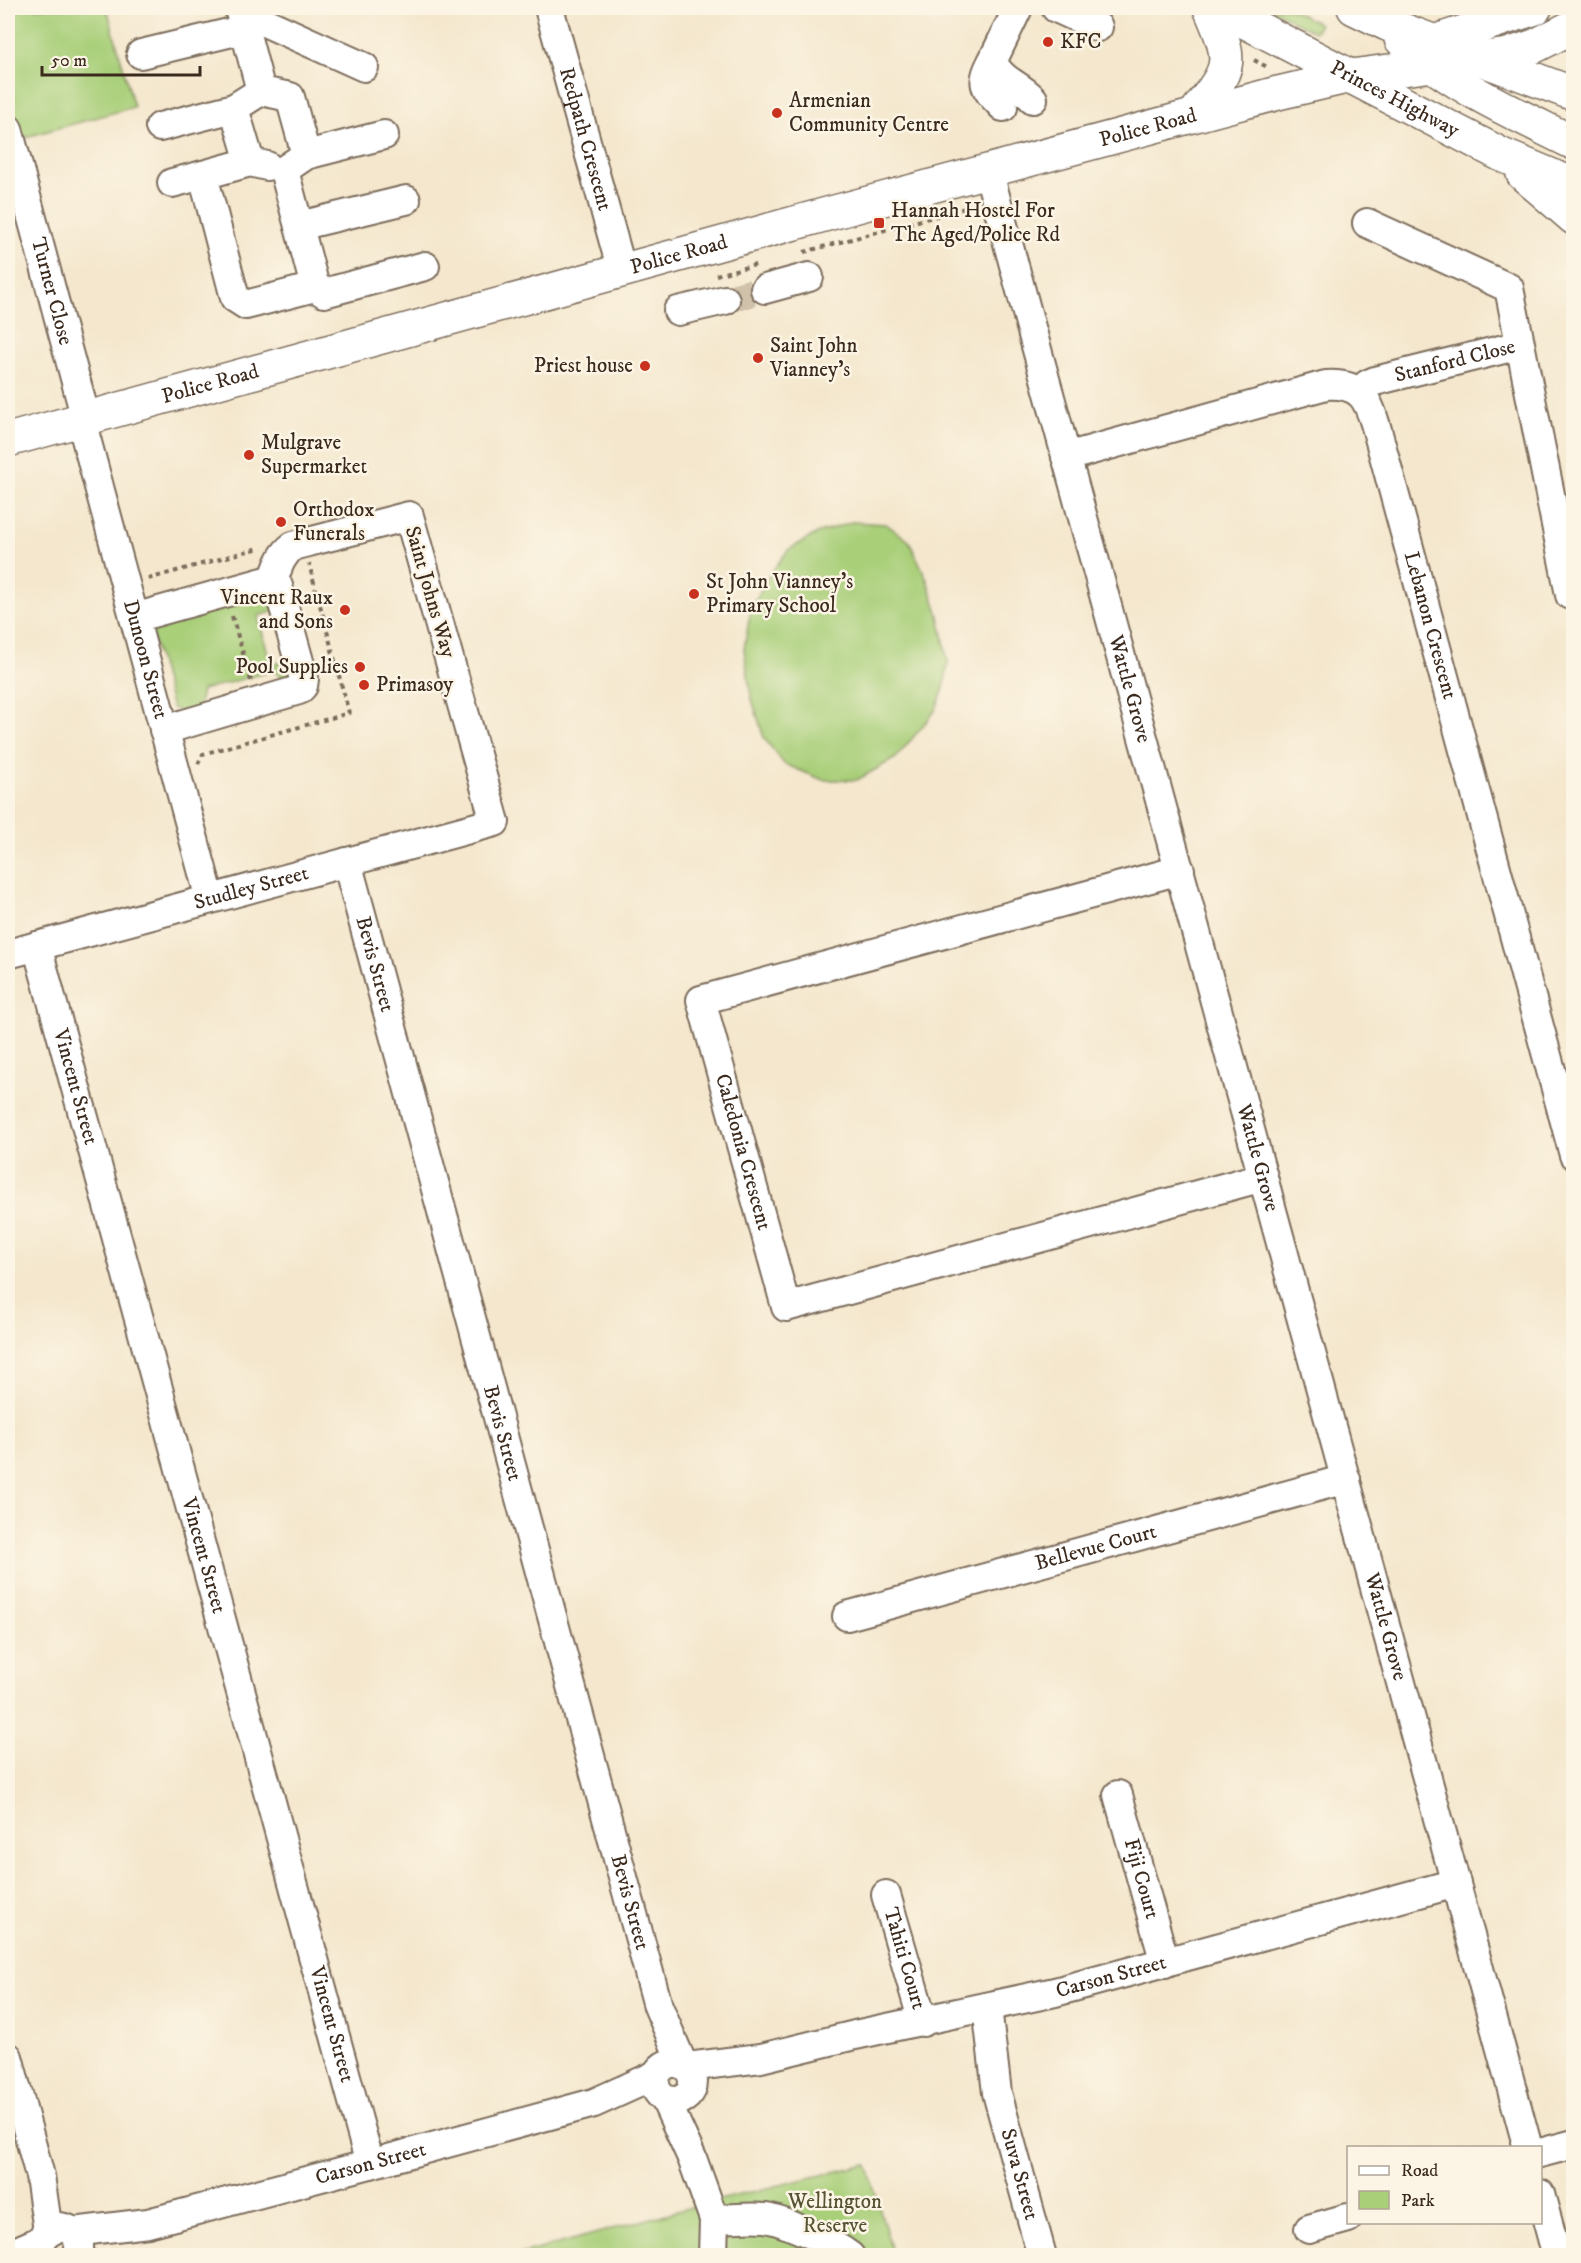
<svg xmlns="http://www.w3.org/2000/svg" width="1581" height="2263" viewBox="0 0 1581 2263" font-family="'IM FELL DW Pica',serif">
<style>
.green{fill:#a9cf79;stroke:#727c4c;stroke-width:1.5}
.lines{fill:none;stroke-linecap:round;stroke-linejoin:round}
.minor-tunnel{stroke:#cfc1aa;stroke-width:28;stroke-dasharray:28 14;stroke-linecap:butt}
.minor-casing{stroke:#7c6c5b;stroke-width:32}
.major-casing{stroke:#7c6c5b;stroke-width:36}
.highway-casing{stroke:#7c6c5b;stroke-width:36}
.path{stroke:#7c6c5b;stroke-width:4;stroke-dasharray:4.5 4.5;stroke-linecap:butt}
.minor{stroke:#fff;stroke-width:28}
.major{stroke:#fff;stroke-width:33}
.highway{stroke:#fff;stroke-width:33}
.poi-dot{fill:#c8321e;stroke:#fcf5e5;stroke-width:2}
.labels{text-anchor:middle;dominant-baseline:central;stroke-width:5;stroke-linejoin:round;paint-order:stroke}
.poi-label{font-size:21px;fill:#3b2a1e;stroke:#fcf5e5;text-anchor:start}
.street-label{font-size:21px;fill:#3b2a1e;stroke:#fcf5e5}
.park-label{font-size:21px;fill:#565335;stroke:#fcf5e5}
</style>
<rect width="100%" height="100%" fill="#fcf5e5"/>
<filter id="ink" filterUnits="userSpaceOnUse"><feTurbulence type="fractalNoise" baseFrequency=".0167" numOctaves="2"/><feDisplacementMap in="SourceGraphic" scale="12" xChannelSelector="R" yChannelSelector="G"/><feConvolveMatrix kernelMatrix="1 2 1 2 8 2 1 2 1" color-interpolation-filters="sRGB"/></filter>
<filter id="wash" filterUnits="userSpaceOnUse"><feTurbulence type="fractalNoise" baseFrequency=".008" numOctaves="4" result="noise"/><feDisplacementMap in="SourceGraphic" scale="24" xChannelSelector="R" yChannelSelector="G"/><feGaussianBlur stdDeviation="1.35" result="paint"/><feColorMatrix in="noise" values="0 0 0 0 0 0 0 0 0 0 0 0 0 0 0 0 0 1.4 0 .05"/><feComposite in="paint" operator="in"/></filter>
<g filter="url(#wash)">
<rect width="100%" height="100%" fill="#f4e7cd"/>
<g class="green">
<path d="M8,8h99l27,99 -115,32 -11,-43z"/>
<path d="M1269,8h20l31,16 -5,8z"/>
<path d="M852,522l34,2 23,17 17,36 13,38 9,47 -4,27 -9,22 -39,47 -39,22h-34l-39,-16 -20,-26 -13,-42 -7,-47 7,-41 19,-34 18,-24 28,-16z"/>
<path d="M262,597l4,2 10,12 -18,5 13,49 18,-5v19l-12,10 4,-14 -9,-4 -70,19 -4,21h-19l-7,-3 -20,-73 4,-9z"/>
<path d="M867,2164l26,91 -379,1 192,-53z"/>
</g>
</g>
<g filter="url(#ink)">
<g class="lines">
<path class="minor-tunnel" d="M725,300l40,-11"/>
<defs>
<g id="minor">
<path id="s1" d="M549,8l73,263"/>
<path d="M1018,8l-26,54c12,21 26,21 41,37"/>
<path d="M1056,8l42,19"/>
<path d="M240,11l124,56"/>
<path d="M240,12l21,79"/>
<path d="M141,54l104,-25"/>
<path d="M992,62c-13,23 -6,27 11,45"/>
<path d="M160,127l74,-19"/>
<path id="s2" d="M8,129l78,290"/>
<path d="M306,155l78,-20"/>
<path d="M250,162l-16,-54 27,-17 29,6 16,58 -22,15 31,117 9,6 101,-27"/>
<path d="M267,166l-17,-4 -47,13 32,123 11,7 69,-18"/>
<path id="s3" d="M988,170l540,1978"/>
<path d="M172,183l31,-8"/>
<path d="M1367,223l142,65 61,307"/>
<path d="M299,226l107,-26"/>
<path d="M765,289l44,-12"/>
<path d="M678,311l47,-11"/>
<path id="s4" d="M1359,392l9,-8 7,-3 145,-36"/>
<path id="s5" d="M81,420l129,479"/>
<path id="s6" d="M1066,457l260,-72c36,-2 42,14 51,45l197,725"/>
<path d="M134,618l133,-37h6l5,5 26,93 -1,7 -4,4 -135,40"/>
<path id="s7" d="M347,862l311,1144 25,59"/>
<path id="s8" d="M1180,870l-479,130 85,307 477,-130"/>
<path id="s9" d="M37,946l333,1218"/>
<path id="s10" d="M8,954l487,-132 -86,-306 -116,30c-12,9 -15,21 -20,35"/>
<path id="s11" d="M847,1616l499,-137"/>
<path id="s12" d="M1118,1795l47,168"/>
<path id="s13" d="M886,1895l37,127"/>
<path id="s14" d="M987,2007l10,86 45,163"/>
<path d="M8,2057l32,119 8,55"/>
<circle cx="674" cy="2082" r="19"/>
<path id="s15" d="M687,2067l74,-9 94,-23 200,-43 401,-109"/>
<path d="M665,2099l27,59 22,61"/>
<path d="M1540,2153l34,-9"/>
<path d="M1540,2194l17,62"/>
<path d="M1309,2229l39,-11"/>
<path id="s16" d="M73,2232l75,-9 222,-59 224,-61 62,-28"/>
<path d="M8,2255l34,-15"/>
<path d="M42,2256l-2,-10 4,-11 14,-8c17,1 24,13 20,29"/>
<path d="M713,2256l1,-37c16,0 35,-3 51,-1 21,3 68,25 85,38"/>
</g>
<g id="major">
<path d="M1416,48l119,-40"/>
<path d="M1194,115c37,-48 41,-50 16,-107"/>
<path id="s17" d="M8,440l823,-227 447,-120 73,-17 157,-21 27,-9 39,-20"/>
</g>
<g id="highway">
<path id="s18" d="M1219,8l283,147 72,30"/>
<path d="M1354,8l33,16 187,70"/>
<path d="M1401,39c48,46 113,74 173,104"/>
<path d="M1523,174l51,44"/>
</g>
</defs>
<use href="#minor" class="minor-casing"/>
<use href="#major" class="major-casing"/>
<use href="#highway" class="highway-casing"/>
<g class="path">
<path d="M1254,60l15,8"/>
<path d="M804,252l169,-46"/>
<path d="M716,275l43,-11"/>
<path d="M148,579l111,-31"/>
<path d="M232,616l19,65"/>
<path d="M198,764l5,-10 146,-41 -40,-149"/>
</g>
<use href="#minor" class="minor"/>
<use href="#major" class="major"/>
<use href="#highway" class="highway"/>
</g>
</g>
<g class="poi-dot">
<circle cx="1048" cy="42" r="6"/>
<circle cx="777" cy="113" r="6"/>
<rect x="873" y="217" width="12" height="12" rx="3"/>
<circle cx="758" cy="358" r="6"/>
<circle cx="645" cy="366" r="6"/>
<circle cx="249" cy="455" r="6"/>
<circle cx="281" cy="522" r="6"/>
<circle cx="694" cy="594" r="6"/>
<circle cx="345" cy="610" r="6"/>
<circle cx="360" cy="667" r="6"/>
<circle cx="364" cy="685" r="6"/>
</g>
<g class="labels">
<g class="poi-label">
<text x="1060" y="42">KFC</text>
<text x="789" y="101">Armenian<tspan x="789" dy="24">Community Centre</tspan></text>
<text x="891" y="211">Hannah Hostel For<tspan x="891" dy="24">The Aged/Police Rd</tspan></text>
<text x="770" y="346">Saint John<tspan x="770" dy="24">Vianney's</tspan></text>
<text x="633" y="366" text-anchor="end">Priest house</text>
<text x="261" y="443">Mulgrave<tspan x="261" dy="24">Supermarket</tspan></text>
<text x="293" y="510">Orthodox<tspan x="293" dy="24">Funerals</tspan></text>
<text x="706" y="582">St John Vianney's<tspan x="706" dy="24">Primary School</tspan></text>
<text x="333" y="598" text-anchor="end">Vincent Raux<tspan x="333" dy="24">and Sons</tspan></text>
<text x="348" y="667" text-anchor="end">Pool Supplies</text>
<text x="376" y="685">Primasoy</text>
</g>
<g class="street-label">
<text stroke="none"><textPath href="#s18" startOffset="198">Princes Highway</textPath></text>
<text stroke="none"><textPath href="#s17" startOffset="1182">Police Road</textPath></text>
<text stroke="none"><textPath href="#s1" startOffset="136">Redpath Crescent</textPath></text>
<text stroke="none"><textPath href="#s17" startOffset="696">Police Road</textPath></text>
<text stroke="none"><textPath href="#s2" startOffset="168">Turner Close</textPath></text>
<text stroke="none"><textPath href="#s4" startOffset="102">Stanford Close</textPath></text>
<text stroke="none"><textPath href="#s17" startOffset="210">Police Road</textPath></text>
<text transform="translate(430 592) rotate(74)">Saint Johns Way</text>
<text stroke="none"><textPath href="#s6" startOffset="549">Lebanon Crescent</textPath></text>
<text stroke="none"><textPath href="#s5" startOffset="248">Dunoon Street</textPath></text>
<text stroke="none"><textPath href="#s3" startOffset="538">Wattle Grove</textPath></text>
<text stroke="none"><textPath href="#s10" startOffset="252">Studley Street</textPath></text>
<text stroke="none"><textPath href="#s7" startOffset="106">Bevis Street</textPath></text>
<text stroke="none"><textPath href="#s9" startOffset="146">Vincent Street</textPath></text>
<text stroke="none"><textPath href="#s8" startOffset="654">Caledonia Crescent</textPath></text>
<text stroke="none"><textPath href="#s3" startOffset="1024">Wattle Grove</textPath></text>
<text stroke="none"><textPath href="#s7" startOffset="592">Bevis Street</textPath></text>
<text stroke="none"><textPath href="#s11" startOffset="258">Bellevue Court</textPath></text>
<text stroke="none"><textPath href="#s9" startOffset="632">Vincent Street</textPath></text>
<text stroke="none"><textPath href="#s3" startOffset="1510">Wattle Grove</textPath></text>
<text stroke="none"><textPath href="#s12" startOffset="87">Fiji Court</textPath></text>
<text stroke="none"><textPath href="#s7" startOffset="1078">Bevis Street</textPath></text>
<text stroke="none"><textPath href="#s13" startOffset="66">Tahiti Court</textPath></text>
<text stroke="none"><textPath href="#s15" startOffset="434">Carson Street</textPath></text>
<text stroke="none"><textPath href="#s9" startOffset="1118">Vincent Street</textPath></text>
<text stroke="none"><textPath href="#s16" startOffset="306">Carson Street</textPath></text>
<text stroke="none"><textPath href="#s14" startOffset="171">Suva Street</textPath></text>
</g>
<g class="park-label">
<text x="835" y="2202">Wellington<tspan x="835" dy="24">Reserve</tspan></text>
</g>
</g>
<rect width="1581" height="2263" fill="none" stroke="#fcf5e5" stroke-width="30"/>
<rect x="1347" y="2146" width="195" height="78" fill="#fcf5e5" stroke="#afa495" stroke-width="1.5"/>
<rect x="1359" y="2166" width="30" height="9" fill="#ffffff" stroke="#afa495" stroke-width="1.5"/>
<text x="1401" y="2176" font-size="18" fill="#3b2a1e">Road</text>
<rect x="1359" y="2191" width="30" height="18" fill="#a9cf79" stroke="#afa495" stroke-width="1.5"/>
<text x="1401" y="2206" font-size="18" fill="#3b2a1e">Park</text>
<path d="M42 66v9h158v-9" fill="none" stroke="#3b2a1e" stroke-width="3"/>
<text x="51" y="66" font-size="18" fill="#3b2a1e" stroke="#fcf5e5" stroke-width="4.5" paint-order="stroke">50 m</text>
</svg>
